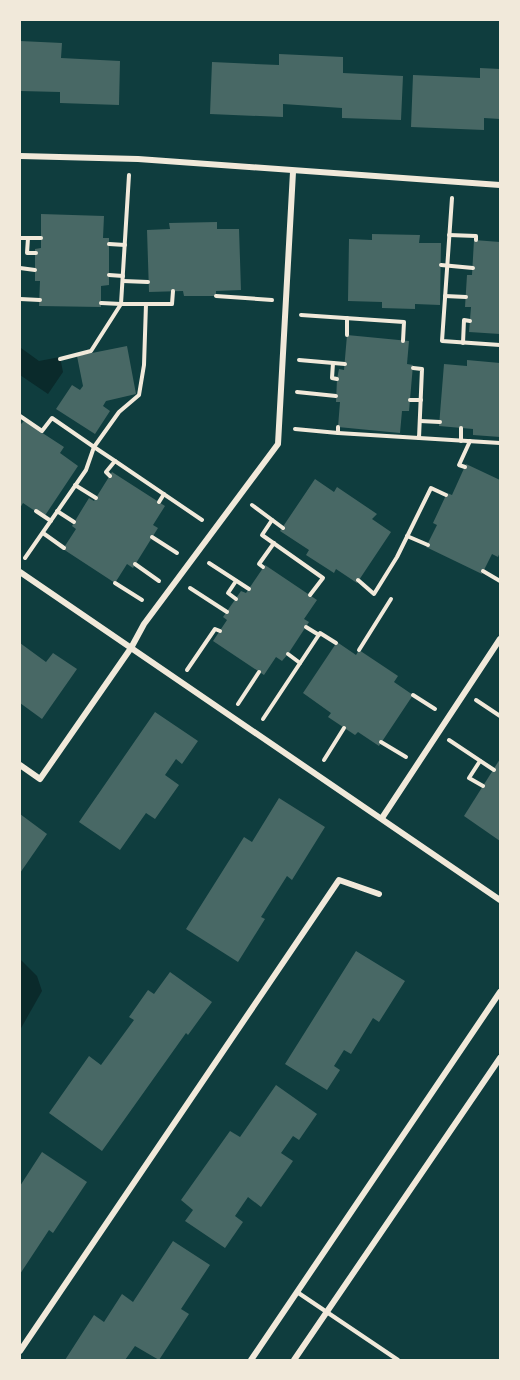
<svg xmlns="http://www.w3.org/2000/svg" width="520" height="1380" viewBox="0 0 520 1380" font-family="'Crimson Pro',serif">
<style>
.water{fill:#0a2a2b}
.building{fill:#486865}
.lines{fill:none;stroke-linecap:round;stroke-linejoin:round}
.path{stroke:#f1e9da;stroke-width:4}
.service{stroke:#f1e9da;stroke-width:4.5}
.minor{stroke:#f1e9da;stroke-width:6}
</style>
<rect width="100%" height="100%" fill="#0f3d3e"/>
<g class="water">
<path d="M21,348l18,13 21,-4 3,15 -15,22 -28,-19z"/>
<path d="M20,959l17,17 5,15 -22,39z"/>
</g>
<g class="building">
<path d="M20,41l42,2 -1,15 59,3 -1,44 -59,-2v-11l-40,-1z"/>
<path d="M279,54l64,3v16l60,3 -2,44 -59,-2v-10l-59,-4v13l-73,-3 2,-52 67,3z"/>
<path d="M480,68l20,1v50l-16,-1v12l-73,-3 2,-52 67,3z"/>
<path d="M41,214l63,2 -1,22h6v47l-8,1v21l-62,-1 1,-25h-5v-32l6,-1z"/>
<path d="M217,222v7h22l2,61 -25,1v5h-32l-1,-5 -34,1 -2,-62 23,-1 -1,-6z"/>
<path d="M372,234l48,1 -1,8h22l-1,62 -25,-1v5l-33,-1v-6l-34,-1 1,-62 23,1z"/>
<path d="M474,240l26,2v92l-31,-2 2,-25h-6l2,-32h5z"/>
<path d="M347,335l62,6 -2,23 6,1 -4,46h-7l-2,22 -62,-6 2,-25h-4l1,-23 2,-10 5,1z"/>
<path d="M127,346l9,48 -30,7 -3,5 7,5 -15,23 -39,-25 16,-24 8,5 3,-4 -6,-30z"/>
<path d="M467,360l33,3v74l-27,-2v-6l-34,-3 5,-62 23,2z"/>
<path d="M24,421l40,26 -4,6 18,13 -34,51 -21,-14 -3,5v-83z"/>
<path d="M466,464l34,16v72l-2,5 -6,-3 -10,20 -56,-27 11,-22 -4,-2 14,-30 5,2z"/>
<path d="M112,472l53,34 -12,19 5,3 -25,40 -6,-4 -12,19 -52,-34 13,-20 -4,-3 9,-15 8,-13 5,3z"/>
<path d="M315,479l19,13 3,-5 40,27 -5,5 19,13 -34,51 -21,-14 -2,4 -28,-18 3,-5 -29,-19z"/>
<path d="M265,565l52,35 -13,19 5,3 -21,32 -6,7 -6,-4 -12,18 -51,-34 14,-21 -4,-3 18,-26 5,2z"/>
<path d="M337,642l19,13 3,-5 39,26 -4,6 19,13 -34,51 -21,-14 -3,3 -27,-18 3,-4 -28,-20z"/>
<path d="M20,643l26,19 7,-9 24,16 -35,50 -22,-16z"/>
<path d="M155,712l43,29 -16,23 -6,-5 -11,16 14,10 -24,34 -9,-6 -26,37 -41,-28z"/>
<path d="M500,759v82l-36,-25z"/>
<path d="M279,798l46,29 -33,53 -5,-4 -26,41 4,2 -27,43 -52,-33 58,-92 8,5z"/>
<path d="M20,814l27,20 -27,39z"/>
<path d="M356,951l49,30 -26,41 -6,-4 -22,36 -7,-4 -10,16 6,4 -13,20 -42,-26z"/>
<path d="M170,972l42,30 -24,33 -2,-2 -84,118 -53,-38 40,-57 12,9 33,-45 -5,-3 19,-27 6,4z"/>
<path d="M276,1085l41,29 -18,26 -6,-4 -12,17 12,8 -32,46 -13,-10 -13,19 8,6 -18,26 -40,-27 8,-11 -12,-10 49,-69 10,6z"/>
<path d="M42,1152l45,30 -34,51 -4,-3 -29,44v-88z"/>
<path d="M173,1241l37,24 -29,44 8,5 -30,46 -24,-14 -10,14h-60l29,-45 10,7 18,-28 11,8z"/>
</g>
<g class="lines">
<g class="path">
<path d="M452,198l-10,143 58,4"/>
<path d="M449,235l27,1v4"/>
<path d="M20,238h21"/>
<path d="M28,238l-1,15h9"/>
<path d="M109,244l16,1"/>
<path d="M441,265l32,3"/>
<path d="M20,268l15,2"/>
<path d="M109,275l14,1"/>
<path d="M123,281l25,1"/>
<path d="M216,296l56,4"/>
<path d="M445,296l21,1"/>
<path d="M20,299l20,1"/>
<path d="M101,303l20,1"/>
<path d="M146,304h26l1,-13"/>
<path d="M301,315l103,7 -1,19"/>
<path d="M347,335v-17"/>
<path d="M463,343l1,-23 6,1"/>
<path d="M60,359l31,-8 30,-47"/>
<path d="M299,360l46,4"/>
<path d="M333,363l-1,15 5,1"/>
<path d="M297,392l39,4"/>
<path d="M410,400h11"/>
<path d="M20,416l22,15 10,-13 42,29 25,-35 20,-17 5,-30 2,-61h-25l8,-129"/>
<path d="M420,421l20,1"/>
<path d="M295,429l43,4v-6"/>
<path d="M338,433l81,5 3,-69 -9,-1"/>
<path d="M419,438l81,5"/>
<path d="M461,441v-13"/>
<path d="M465,467l-6,-2 11,-24"/>
<path d="M110,476l-4,-4 9,-11 87,59"/>
<path d="M75,485l21,13"/>
<path d="M159,502l5,-8"/>
<path d="M252,505l31,23"/>
<path d="M36,511l15,10"/>
<path d="M57,511l17,11"/>
<path d="M272,520l-10,15 61,43 -13,17"/>
<path d="M43,533l21,15"/>
<path d="M407,536l21,9"/>
<path d="M152,537l25,16"/>
<path d="M25,558l61,-88 8,-23 21,14"/>
<path d="M209,563l40,26"/>
<path d="M135,564l24,17"/>
<path d="M263,567l-4,-3 15,-21"/>
<path d="M483,571l17,10"/>
<path d="M358,580l16,14 23,-37 34,-69 15,7"/>
<path d="M115,583l27,17"/>
<path d="M190,588l37,24"/>
<path d="M236,599l-8,-6 8,-12"/>
<path d="M306,627l13,8"/>
<path d="M359,650l32,-51"/>
<path d="M288,654l12,9"/>
<path d="M187,670l28,-41 5,2"/>
<path d="M413,695l22,14"/>
<path d="M476,700l24,16"/>
<path d="M238,704l21,-32"/>
<path d="M263,719l57,-86 16,10"/>
<path d="M449,740l45,30"/>
<path d="M381,742l25,15"/>
<path d="M324,760l20,-32"/>
<path d="M480,761l-11,17 14,8"/>
</g>
<path class="service" d="M297,1292l101,68"/>
<g class="minor">
<path d="M20,156l118,3 362,26"/>
<path d="M20,572l480,328"/>
<path d="M20,765l20,14 91,-131 13,-24 134,-180 15,-272"/>
<path d="M382,818l118,-179"/>
<path d="M20,1351l319,-471 40,14"/>
<path d="M251,1360l249,-368"/>
<path d="M294,1360l206,-302"/>
</g>
</g>
<rect width="520" height="1380" fill="none" stroke="#f1e9da" stroke-width="42"/>
</svg>
